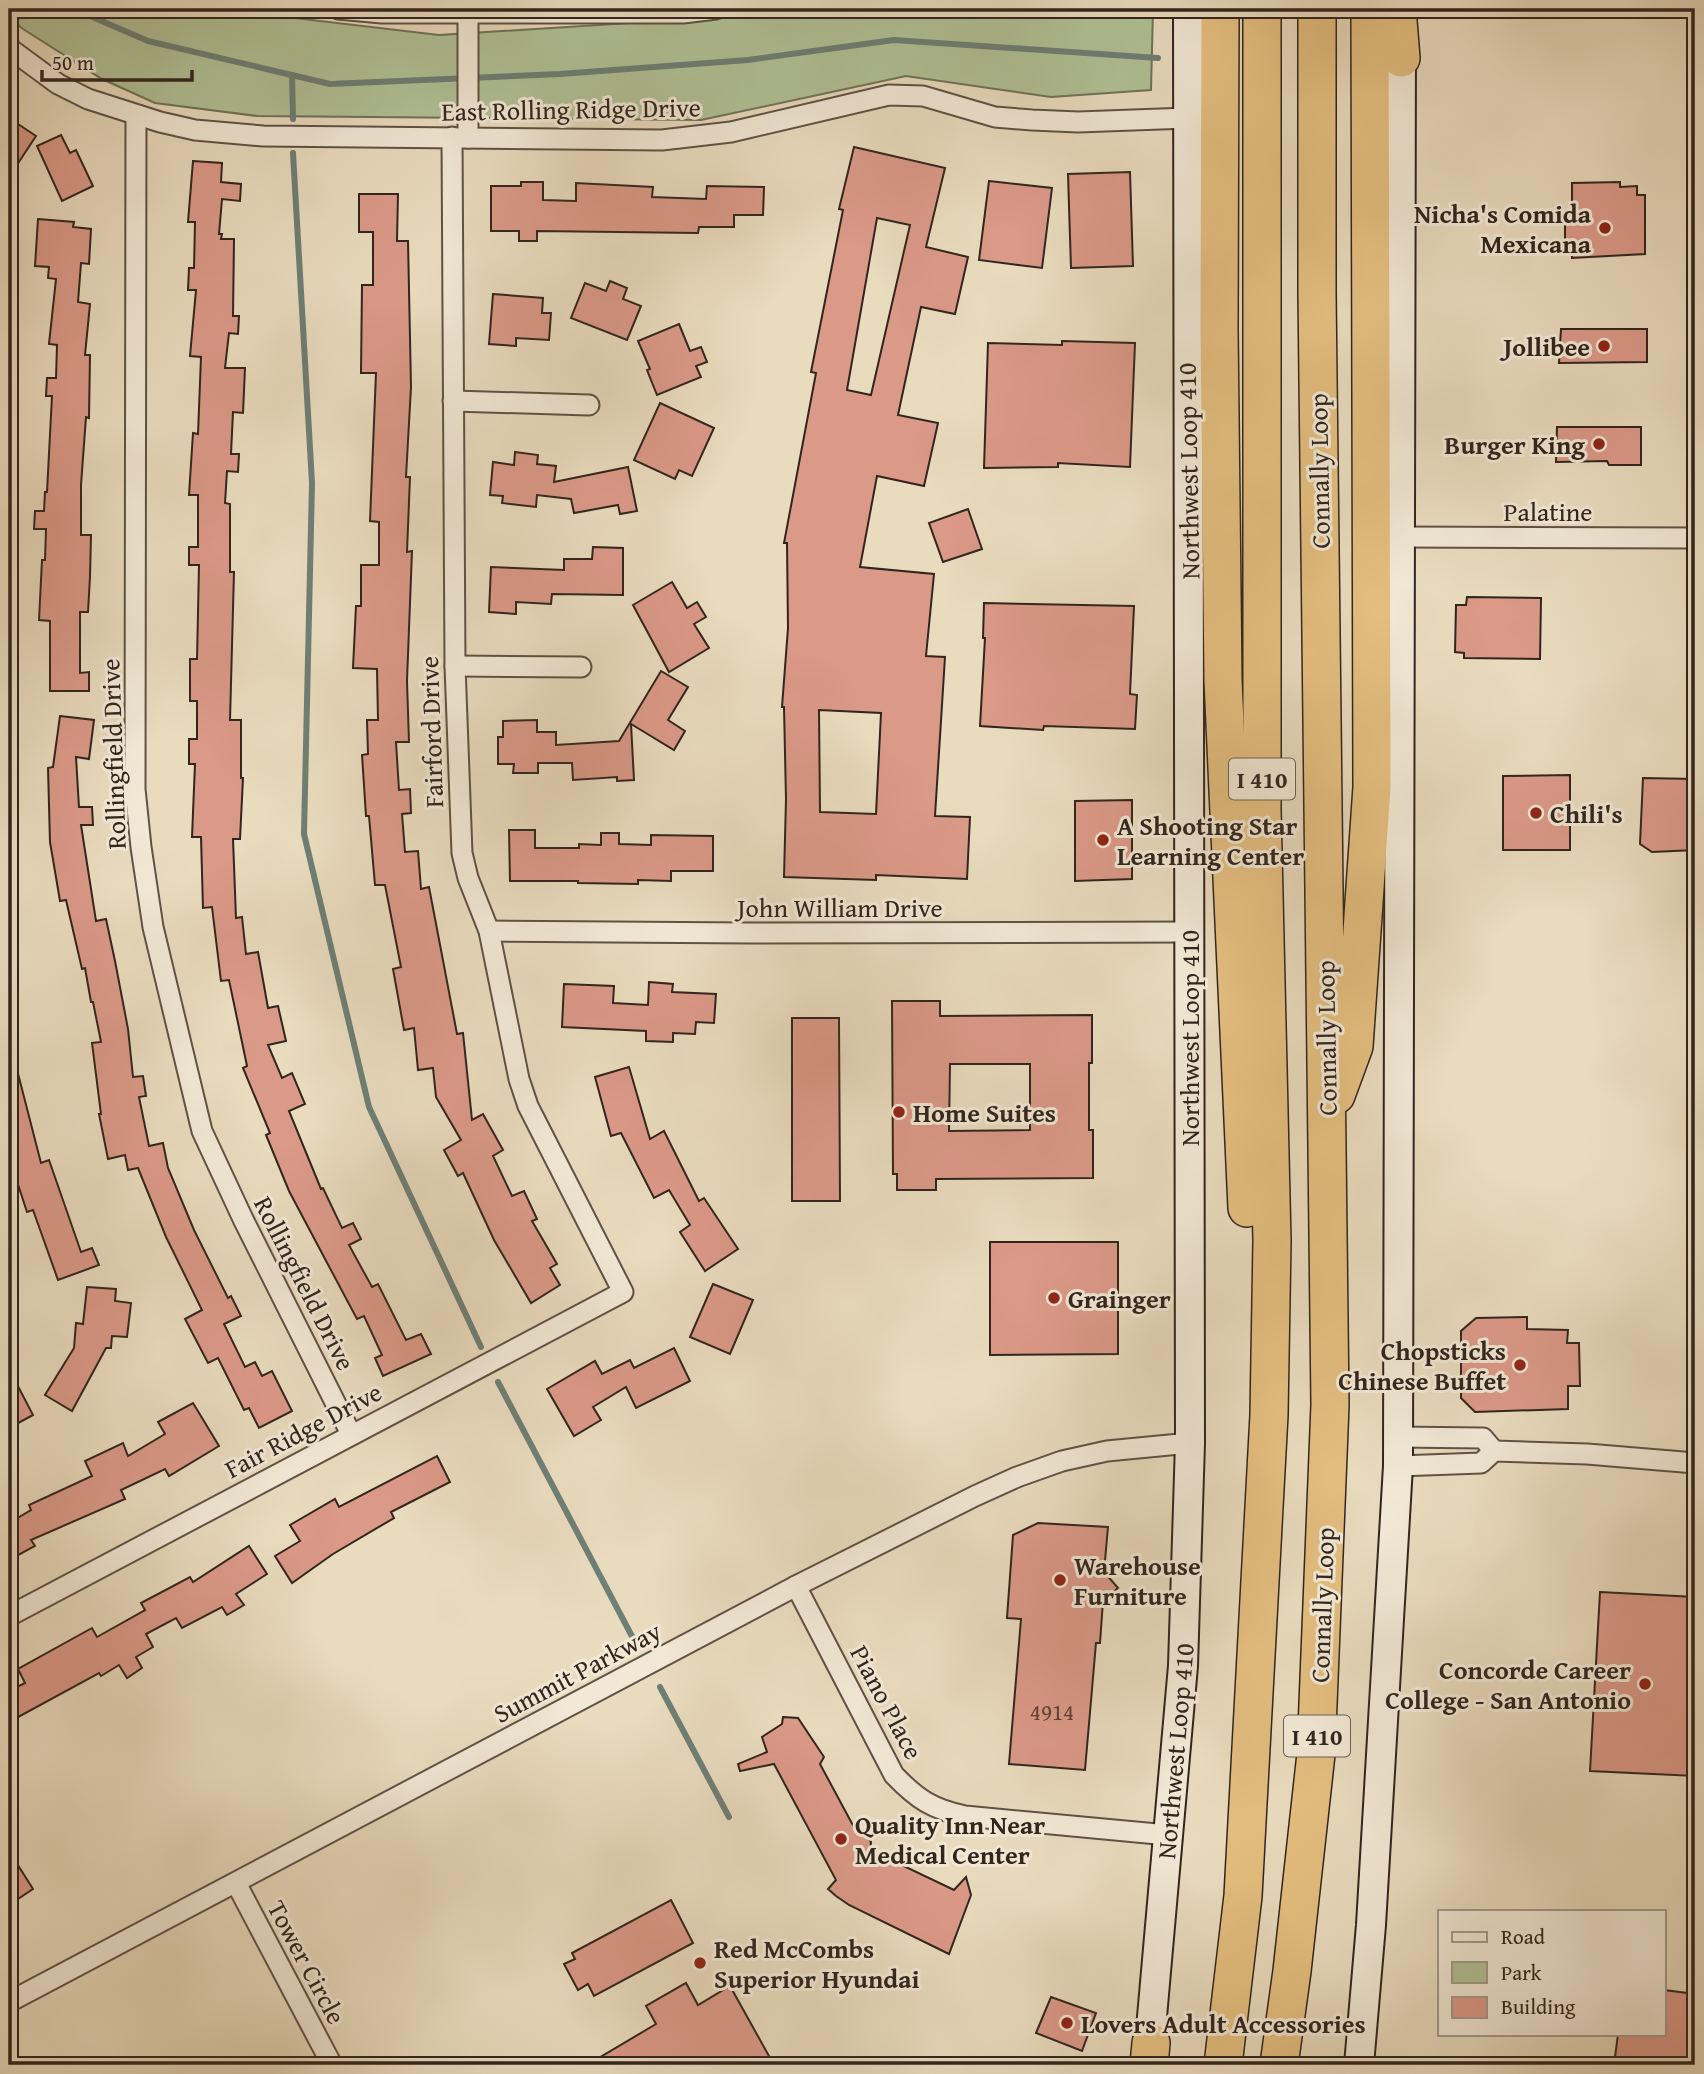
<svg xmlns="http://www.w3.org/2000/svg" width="1704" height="2074" viewBox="0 0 1704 2074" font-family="'Gentium Book Plus',serif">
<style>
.green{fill:#b0c196;stroke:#70735a;stroke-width:2}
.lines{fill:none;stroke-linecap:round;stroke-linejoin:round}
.stream{stroke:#6e7f76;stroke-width:6}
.building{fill:#db9988;stroke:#31251e;stroke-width:2;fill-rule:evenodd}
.minor-casing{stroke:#5f5246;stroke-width:23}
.secondary-casing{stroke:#31251e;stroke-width:32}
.motorway-casing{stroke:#31251e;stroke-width:40}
.minor{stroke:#f1e8d5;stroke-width:19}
.secondary{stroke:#f1e8d5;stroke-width:28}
.motorway{stroke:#e4be7f;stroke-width:37}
.poi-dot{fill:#8f2418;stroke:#f1e8d5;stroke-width:2.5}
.labels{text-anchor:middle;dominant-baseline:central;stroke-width:6;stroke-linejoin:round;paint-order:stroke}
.number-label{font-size:23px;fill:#5c4238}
.shield{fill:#f1e8d5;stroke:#6b6055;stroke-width:2}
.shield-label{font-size:24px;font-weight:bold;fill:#31251e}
.street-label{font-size:26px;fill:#31251e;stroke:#f1e8d5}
.poi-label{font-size:26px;font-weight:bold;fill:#31251e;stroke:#f1e8d5;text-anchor:start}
</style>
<rect width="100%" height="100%" fill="#e9dbbe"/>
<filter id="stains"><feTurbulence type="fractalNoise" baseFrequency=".00286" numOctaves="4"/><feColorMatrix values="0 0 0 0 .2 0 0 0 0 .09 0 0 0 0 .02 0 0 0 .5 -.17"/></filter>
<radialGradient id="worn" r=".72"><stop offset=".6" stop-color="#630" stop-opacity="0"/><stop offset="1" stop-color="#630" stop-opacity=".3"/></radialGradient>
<path class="green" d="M9,9h229l13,4 188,22 302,-19 34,-7h378l-2,81 -100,7 -145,-21 -205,44 -444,-4 -102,-13 -53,-24 -79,-50 -14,-11z"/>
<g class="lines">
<g class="stream">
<path d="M74,9l74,32 182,43 230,-10 188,-14 146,-20 264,18"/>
<path d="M292,75l1,44"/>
<path d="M293,153l19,330 -8,351 65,273 112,240"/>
<path d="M498,1382l137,260"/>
<path d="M660,1687l69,130"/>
</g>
</g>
<g class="building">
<path d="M9,118l27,18 -27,41z"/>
<path d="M61,135l9,18 6,-3 17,36 -31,15 -25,-55z"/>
<path d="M854,147l91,21 -19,79 42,10 -13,57 -34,-7 -23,108 40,8 -14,63 -47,-10 -17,91 74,7 -8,82 19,1 -10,159 35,1 -3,62 -91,-4v5l-92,-3 2,-78 -2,-92h-2l6,-79 -1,-85h-3l32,-170 -5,-1 32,-162 -4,-1zM877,218l33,7 -39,170 -24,-5zM819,710l62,3 -5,101 -56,-2z"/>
<path d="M193,161l29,2 -1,19 20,2 -1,17 -18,-2 -3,35h3l-1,5h13l-1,77h6l-1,18 -9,-1 -4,35h20l-2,45 -10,-1 -2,42h8l-1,18 -11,-1 -2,32 5,1v68h4l-4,148h11v58h2l-3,61h-7l3,79 6,-1 4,37 12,-2 10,56 10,-2 8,35 -18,4 14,33 10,-5 13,31 -16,7 32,78 2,-1 19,40 11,-5 8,16 -12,6 23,42 6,-3 28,56 15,-6 10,20 -48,22 -8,-18 7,-3 -18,-39 -7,3 -33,-62 -35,-66 -23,-56 4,-2 -27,-65 4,-2 -18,-86 -8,1 -9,-74 -9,1 -2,-71h-9l3,-73h-6v-25h8v-38h-7v-42h7l2,-94h-10v-18h9v-52h-9l4,-62 5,1 3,-77 -11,-1 6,-66h-8l1,-22h5l1,-46h-7z"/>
<path d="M1130,172l3,94 -62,2 -3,-94z"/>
<path d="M989,181l63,7 -10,80 -63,-8z"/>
<path d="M521,182h22v18l33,1v-18l77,4 -1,10 54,2 1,-13 57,1 -1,28h-29v12h-35l-1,6 -161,-2v10h-18v-10h-28v-45h30z"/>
<path d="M1620,182v5l17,-1v9h8v59l-73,4v-15h-7v-30h7v-30z"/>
<path d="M359,194h39l-1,47h11l3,146 -5,90h4l-3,75 5,-1 -5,130 2,61h-13l3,48 11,-1 1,24 -9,1 3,38 13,-1 3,38 8,-2 28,147 6,-1 9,87 11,-6 20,36 -10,6 19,40 12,-5 13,28 -5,2 25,43 -7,4 10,17 -29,18 -37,-63 -31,-67 -5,3 -14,-26 17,-10 -25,-43 -3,-29 -15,2 -4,-42 -10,2 -11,-61 8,-2 -16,-82h-10l-6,-69h-3l-4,-61 6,-1 -1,-34h11l-1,-51 -24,-1 3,-62h5v-41h18v-43l-9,-1 6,-148h-15l1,-88h11v-53h-14z"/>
<path d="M38,219l36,3 -1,5 18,2 -2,35 -8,-1 -3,39 12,2 -5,51h5l-1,63 -3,-1 -5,68v50h10l-1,42 -2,35h-8v61l9,-1v19h-39v-70l-11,-1 3,-60h3l1,-31h-12l1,-18h9l1,-19h2l5,-96h-6l1,-18h9l1,-33 -8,-1 7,-65 -8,-1 1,-11 -14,-1z"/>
<path d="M610,281l17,7 -4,11 18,7 -14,34 -56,-22 14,-35 21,8z"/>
<path d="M493,294l50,4 -1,15h9l-2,27 -33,-2v8l-27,-2z"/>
<path d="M679,324l11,27 11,-4 6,15 -11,4 5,11 -44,18 -10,-25 3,-1 -12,-28z"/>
<path d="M1561,329h86v33l-88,1z"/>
<path d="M1062,341l73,2 -5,124 -72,-4v4l-74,1 4,-125 74,2z"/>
<path d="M660,403l54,25 -22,48 -13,-6 -4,9 -41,-19z"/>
<path d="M1557,427h84v38h-32l-2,-4 -51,1z"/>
<path d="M515,452l23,3 -1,9 19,2 -2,16 74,-15 9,44 -17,3 -2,-9 -44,8 -3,-14 -34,-4 -1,12 -34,-4 1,-7 -13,-1 3,-33 21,3z"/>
<path d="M968,509l14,40 -39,13 -14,-39z"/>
<path d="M593,547l30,1v47l-71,-1 -1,10 -35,-2v12l-27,-2 2,-45 73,3v-11h28z"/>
<path d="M672,582l15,26 10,-6 9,15 -12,7 15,24 -40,24 -36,-67z"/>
<path d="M1467,597l74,1 -1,61 -76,-1v-5l-9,-1 1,-47h10z"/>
<path d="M984,603l150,3 -4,88 7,1 -2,34 -91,-3 -1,4 -63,-4 5,-88h-2z"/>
<path d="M661,671l27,16 -20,33 17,11 -11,19 -43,-26 3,56 -17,1v-4l-44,3 -1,-17h-34v10h-25l1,-9h-16v-27h5v-16l34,-1v12h19v13l63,-4z"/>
<path d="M60,716l34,4 -5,39 -13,-2 3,50h13l1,18h-12l15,96 10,-2 9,42 13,68 5,48 10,-1 3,20 -7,1 10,49 14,-3 5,25 26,62 34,68 3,-2 10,20 -17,8 21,43 10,-5 7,14 10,-5 20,40 -33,17 -10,-20 -5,2 -26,-52 -10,5 -23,-44 17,-9 -36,-73 -28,-69 -10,2 -3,-15 -17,4 -9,-45h2l-9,-71 9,-1 -8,-40h-2l-6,-34 -3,1 -16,-69 -6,1 -10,-59 -2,-74 5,-1z"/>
<path d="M1570,775v75h-67v-74z"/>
<path d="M1643,778l52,1v71l-43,2 -12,-8z"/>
<path d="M1132,800v79l-57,2v-80z"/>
<path d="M509,830h26v18h44v-4l22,1v-12h18v11l32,1v-10l62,1v35h-42v10l-33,-1v4l-60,-1v-2h-68z"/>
<path d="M649,982l24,2 -1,8 44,2 -2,29 -18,-1 -1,12 -22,-1v9l-27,-1v-10l-84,-4 2,-43 50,2 -1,17 35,2z"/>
<path d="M892,1001h48v15l152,-1v48h-3v67h4v48l-157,1v11h-39v-16h-4zM950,1064h80v66l-81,1z"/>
<path d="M792,1018h47l1,183h-48z"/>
<path d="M9,1058h5l27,105 8,-3 32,92 11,-4 7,17 -41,15 -25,-70 -6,2 -18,-55z"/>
<path d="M629,1067l21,72 14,-8 35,70 5,-3 34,51 -33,22 -25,-39 10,-7 -21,-35 -15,8 -33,-65 -10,3 -16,-59z"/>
<path d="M990,1242h128v112l-128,1z"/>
<path d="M713,1284l40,16 -23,54 -40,-17z"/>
<path d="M87,1287l29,2 -1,12 16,2 -4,34 -15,-1 -1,12h-5l-34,63 -27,-16 29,-47 2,-25 7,1z"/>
<path d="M1527,1317v12l41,1 -1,13h12l1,43h-12v23l-93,3 -14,-14v-67l15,-13z"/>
<path d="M674,1348l16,33 -54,27 -10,-21 -33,20 8,13 -27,16 -27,-47 48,-28 7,13 28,-14 4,8z"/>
<path d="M9,1369l24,46 -24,13z"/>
<path d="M193,1403l26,43 -50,30 -4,-7 -44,21 4,9 -94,41 4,6 -26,14v-37l22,-13 -2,-5 63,-29 -7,-15 38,-18 5,13 37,-22 -7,-12z"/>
<path d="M437,1456l13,26 -59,30 3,6 -61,36 -41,29 -17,-27 25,-15 -10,-16 45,-26 4,8z"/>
<path d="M1038,1523l70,4 -4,45 14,16 -15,13 -3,42h-4l-11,127 -76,-6 12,-145 -14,-1 6,-83z"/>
<path d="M249,1546l18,28 -31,20 8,11 -17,10 -5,-8 -40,21 -6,-10 -30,16 7,13 -17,10 6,11 -15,10 -8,-13 -18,11 -2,-3 -90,49v-31l16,-8 -7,-14 74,-41 5,9 48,-27 -4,-7 49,-26 3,5z"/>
<path d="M1600,1592l95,5v179l-105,-5z"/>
<path d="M783,1717l15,1 26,39 -4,7 36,67 10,4 5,7 -1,8 84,40 12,-13 5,18 -22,59 -100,-49 -13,-9 -8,-7 8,-9 -62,-116 -34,7 -2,-7 29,-12 -5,-15 20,-13z"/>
<path d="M9,1851l24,38 -24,16z"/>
<path d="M671,1900l22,43 -99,53 -6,-12 -10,6 -14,-26 11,-5 -3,-6z"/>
<path d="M686,1983l12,22 32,-19 44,79h-187l69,-41 -10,-18z"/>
<path d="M1664,1990l31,4v71h-81l4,-31h46z"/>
<path d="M1051,1997l45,16 -14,38 -46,-18z"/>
</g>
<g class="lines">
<defs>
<g id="minor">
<path d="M338,9l44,4h301l33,-4"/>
<path d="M9,48l49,36 30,15 72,23 35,8 68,6 399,4 69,-8 158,-37 34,1 72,21 37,3 46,2 110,-4"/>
<path d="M136,115l-1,674 6,58 12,80 49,204 41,88 108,215"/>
<path d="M468,138v-129"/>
<path d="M453,401l136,4"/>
<path d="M1401,537l294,1"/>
<path d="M455,666l126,1"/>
<path d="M489,931l261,2 440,-1"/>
<path d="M1398,1437l85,1 11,13"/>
<path d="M1398,1466l83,-3 13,-12 93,3 108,9"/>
<path d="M796,1586l98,189c23,24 38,34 71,41l203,19"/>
<path d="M9,1616l614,-324 -95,-186 -9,-27 -30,-148 -21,-53 -6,-25 -7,-187 -3,-529"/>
<path d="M236,1883l96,182"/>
<path d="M9,2002l787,-416 179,-90 42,-19 45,-16 45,-10 83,-8"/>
</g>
<g id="secondary">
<path d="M1148,2062l35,-396 7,-223 -2,-1434"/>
<path d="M1359,2065l12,-140 27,-459 3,-1426"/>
</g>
<g id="motorway">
<path d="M1220,9l-1,320 4,351 24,528"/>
<path d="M1397,9l4,49"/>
<path d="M1336,1095l18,-49 18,-259 -2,-778"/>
<path d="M1149,2065l2,-22"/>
<path d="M1223,2065l20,-169 26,-481 3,-174 -10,-432v-800"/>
<path d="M1279,2065l13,-94 24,-217 14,-349 -13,-1113v-283"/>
</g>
</defs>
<use href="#minor" class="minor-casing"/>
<use href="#secondary" class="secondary-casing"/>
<use href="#motorway" class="motorway-casing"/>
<use href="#minor" class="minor"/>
<use href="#secondary" class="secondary"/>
<use href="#motorway" class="motorway"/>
</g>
<g class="poi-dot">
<circle cx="1605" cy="228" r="7"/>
<circle cx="1604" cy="346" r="7"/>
<circle cx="1599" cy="444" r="7"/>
<circle cx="1536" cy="813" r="7"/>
<circle cx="1103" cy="840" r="7"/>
<circle cx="899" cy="1112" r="7"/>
<circle cx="1054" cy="1298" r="7"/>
<circle cx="1520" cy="1365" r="7"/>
<circle cx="1060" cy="1580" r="7"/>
<circle cx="1645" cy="1684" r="7"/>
<circle cx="841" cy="1839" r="7"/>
<circle cx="700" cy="1963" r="7"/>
<circle cx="1067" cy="2023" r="7"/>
</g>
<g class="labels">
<g class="number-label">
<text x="1052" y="1711">4914</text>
</g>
<g class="shield">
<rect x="1229" y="758.5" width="66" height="41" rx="5"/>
<rect x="1284" y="1715.5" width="66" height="41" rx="5"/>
</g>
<g class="shield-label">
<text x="1262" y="779">I 410</text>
<text x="1317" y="1736">I 410</text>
</g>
<g class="street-label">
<text transform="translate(571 109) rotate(-1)">East Rolling Ridge Drive</text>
<text transform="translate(1188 471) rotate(-91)">Northwest Loop 410</text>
<text transform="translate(1319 471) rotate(-91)">Connally Loop</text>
<text x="1548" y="511">Palatine</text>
<text transform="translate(431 732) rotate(-92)">Fairford Drive</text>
<text transform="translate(113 754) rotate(-92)">Rollingfield Drive</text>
<text x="840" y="907">John William Drive</text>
<text transform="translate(1189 1038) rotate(-90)">Northwest Loop 410</text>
<text transform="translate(1326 1038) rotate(-91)">Connally Loop</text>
<text transform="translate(305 1283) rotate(63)">Rollingfield Drive</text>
<text transform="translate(303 1430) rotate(-28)">Fair Ridge Drive</text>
<text transform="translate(1322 1605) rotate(-88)">Connally Loop</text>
<text transform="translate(577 1672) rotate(-28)">Summit Parkway</text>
<text transform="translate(887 1702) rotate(62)">Piano Place</text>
<text transform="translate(1175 1751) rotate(-85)">Northwest Loop 410</text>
<text transform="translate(307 1962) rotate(62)">Tower Circle</text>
</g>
<g class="poi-label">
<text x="1591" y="213" text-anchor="end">Nicha's Comida<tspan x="1591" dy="30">Mexicana</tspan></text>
<text x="1590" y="346" text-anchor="end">Jollibee</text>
<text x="1585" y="444" text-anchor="end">Burger King</text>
<text x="1550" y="813">Chili's</text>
<text x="1117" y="825">A Shooting Star<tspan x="1117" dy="30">Learning Center</tspan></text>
<text x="913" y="1112">Home Suites</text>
<text x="1068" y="1298">Grainger</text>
<text x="1506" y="1350" text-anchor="end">Chopsticks<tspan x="1506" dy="30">Chinese Buffet</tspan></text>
<text x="1074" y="1565">Warehouse<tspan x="1074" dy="30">Furniture</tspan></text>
<text x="1631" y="1669" text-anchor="end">Concorde Career<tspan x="1631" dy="30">College - San Antonio</tspan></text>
<text x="855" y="1824">Quality Inn Near<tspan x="855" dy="30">Medical Center</tspan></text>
<text x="714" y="1948">Red McCombs<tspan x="714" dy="30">Superior Hyundai</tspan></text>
<text x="1081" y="2023">Lovers Adult Accessories</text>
</g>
</g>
<rect width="1704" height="2074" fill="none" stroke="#e9dbbe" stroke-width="35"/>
<rect x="10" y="10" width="1683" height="2053" fill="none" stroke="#31251e" stroke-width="3.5"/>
<rect x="18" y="18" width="1669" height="2039" fill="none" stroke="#31251e" stroke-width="2"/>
<rect x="1438" y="1910" width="228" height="126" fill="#f1e8d5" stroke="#a49a8c" stroke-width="2"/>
<rect x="1452" y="1932" width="35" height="10" fill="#f1e8d5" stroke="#a49a8c" stroke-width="2"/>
<text x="1501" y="1944" font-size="21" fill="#31251e">Road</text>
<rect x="1452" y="1962" width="35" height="21" fill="#b0c196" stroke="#a49a8c" stroke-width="2"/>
<text x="1501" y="1980" font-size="21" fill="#31251e">Park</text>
<rect x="1452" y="1997" width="35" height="21" fill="#db9988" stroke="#a49a8c" stroke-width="2"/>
<text x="1501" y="2014" font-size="21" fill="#31251e">Building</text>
<path d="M42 70v10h150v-10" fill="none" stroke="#31251e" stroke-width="3.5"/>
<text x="52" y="70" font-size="21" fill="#31251e" stroke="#f1e8d5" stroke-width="5" paint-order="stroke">50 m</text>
<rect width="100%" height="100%" filter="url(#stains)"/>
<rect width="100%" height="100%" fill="url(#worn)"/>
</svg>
